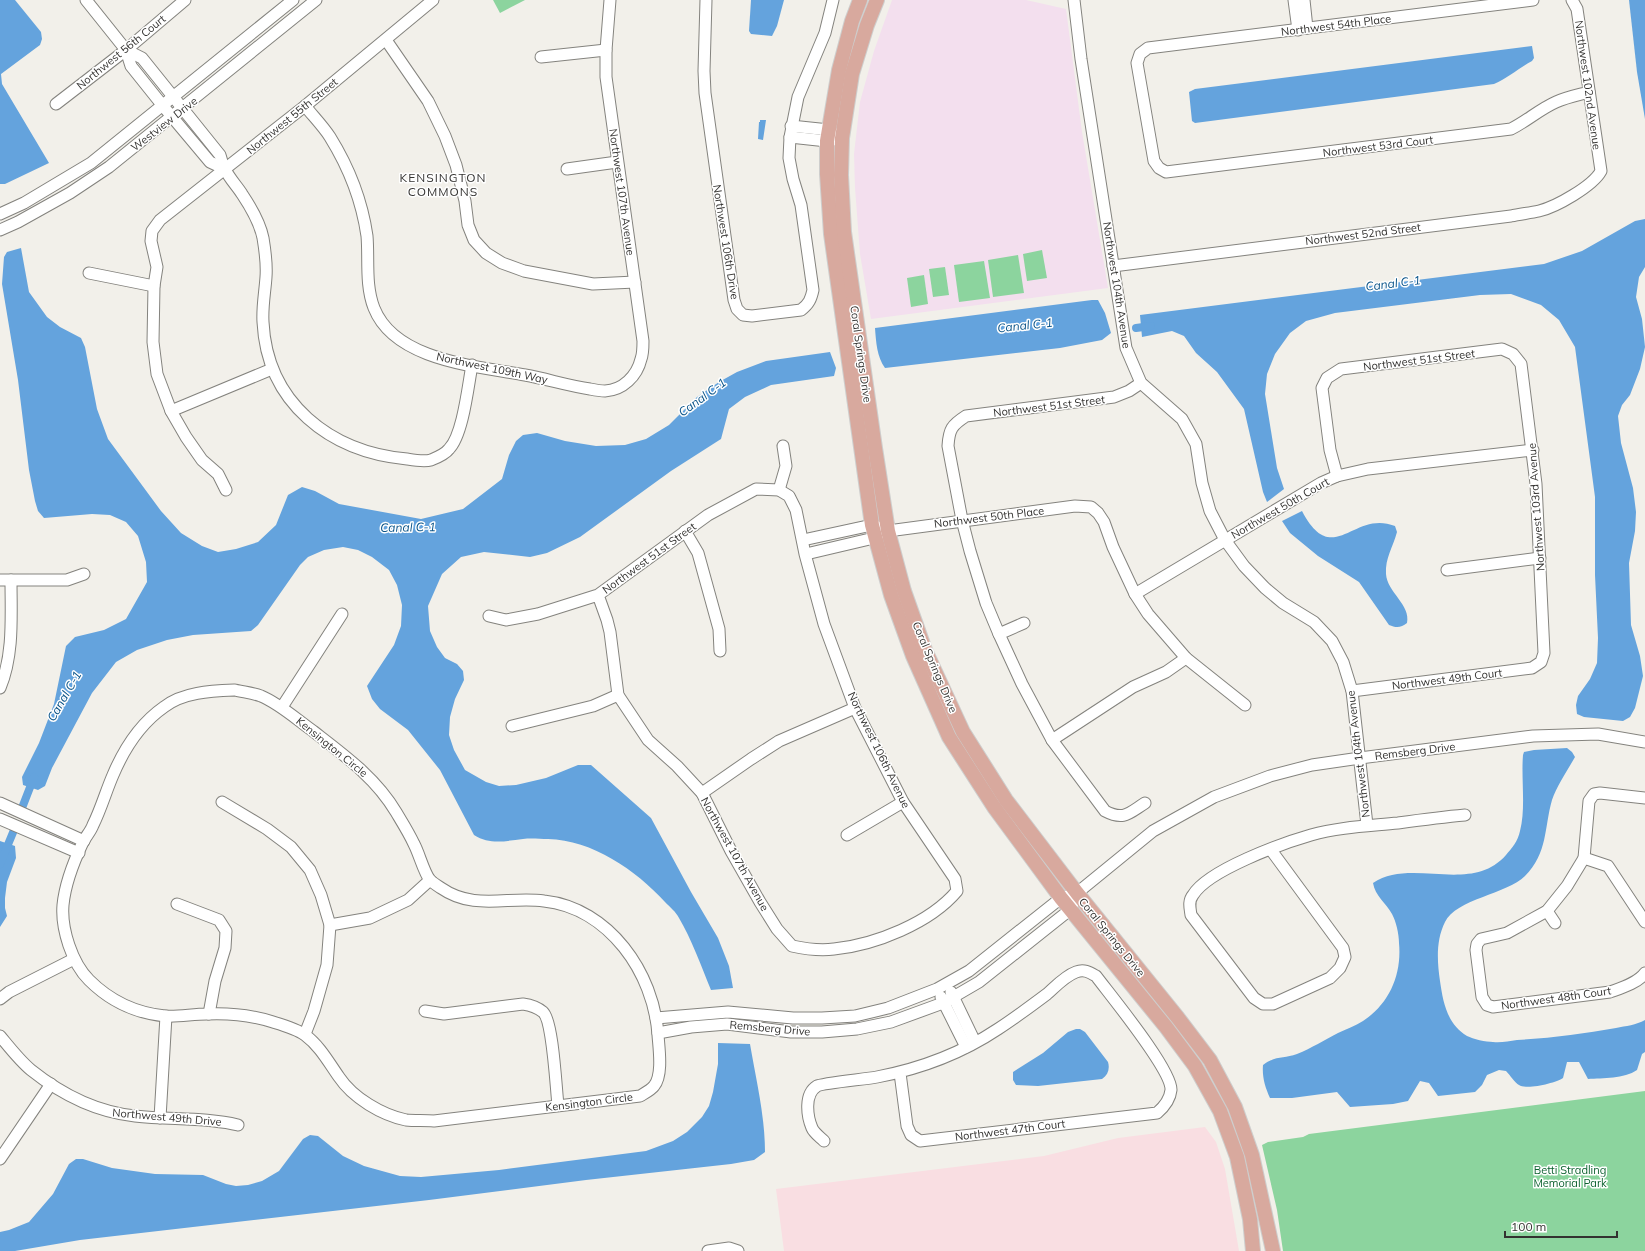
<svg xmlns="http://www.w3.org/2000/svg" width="1645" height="1251" viewBox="0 0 1645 1251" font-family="Mulish,sans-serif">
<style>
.commercial{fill:#f9dee2}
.education{fill:#f3dfee}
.green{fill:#8cd49e}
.water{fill:#64a3dd}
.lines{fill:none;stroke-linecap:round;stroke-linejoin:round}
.canal{stroke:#64a3dd;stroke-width:8}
.minor-casing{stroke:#84837e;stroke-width:13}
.major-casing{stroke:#cececd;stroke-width:16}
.minor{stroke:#fff;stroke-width:11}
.major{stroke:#d8a99e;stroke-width:14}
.labels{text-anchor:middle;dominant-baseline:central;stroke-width:3;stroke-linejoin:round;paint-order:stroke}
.street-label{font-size:11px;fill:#333230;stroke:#fff}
.park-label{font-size:11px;fill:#0d6230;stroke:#fff}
.neighbourhood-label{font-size:12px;letter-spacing:1px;fill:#333230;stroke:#fff}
.water-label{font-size:12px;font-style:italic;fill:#0a5489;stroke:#fff}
</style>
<rect width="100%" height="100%" fill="#f2f0ea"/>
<path class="commercial" d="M1205,1127l11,15 9,27 14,82h-455l-8,-62 268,-33 74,-18z"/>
<path class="education" d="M892,0h134l40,9 16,123 26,156 -237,31 -11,-65 -5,-66 -1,-34 6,-52 14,-51z"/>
<g class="green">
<path d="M493,0h32l-25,13z"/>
<path d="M1042,250l5,28 -20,3 -4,-27z"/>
<path d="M1018,255l6,38 -31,4 -5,-37z"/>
<path d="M984,261l6,37 -31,4 -5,-37z"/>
<path d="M945,267l4,28 -16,2 -4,-28z"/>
<path d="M924,275l4,29 -17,3 -4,-29z"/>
<path d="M1645,1091v160h-362l-6,-41 -15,-65 6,-3 35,-5 6,-3z"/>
</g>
<g class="water">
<path d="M0,0h15l26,32 1,7 -2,6 -39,29 1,10 47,79 -44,21h-5z"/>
<path d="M751,0h33l-7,26 -5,10 -21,-2 -2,-3z"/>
<path d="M1629,0h16v119l-8,-47z"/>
<path d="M1532,46l2,12 -2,3c-13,7 -24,17 -38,23l-299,39 -3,-2 -3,-29 6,-3z"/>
<path d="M760,120h6l-3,20 -5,-1 1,-17h1z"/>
<path d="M1645,219v48l-6,10 -3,20 6,22 3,28 -5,22 -10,26 -8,10 -4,11 3,27 12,45 3,24 -1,19 -6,32 2,62 9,31 3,20 -8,32 -5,9 -7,4 -39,-4 -7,-3 -1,-9 2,-9 12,-17 7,-16 1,-25 -3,-63v-78l-20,-150 -16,-27 -18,-15 -30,-11 -31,1 -145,18 -29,8 -16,12 -15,21 -8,20 -2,20 12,74 7,21 -17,13 -4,-10 -19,-83 -27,-37 -21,-19 -12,-17 -12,-5 -30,6 -2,-22 404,-51 38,-13 53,-30z"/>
<path d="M21,248l8,44 18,25 13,10 21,11 4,9 12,62 11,30 53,72 20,22 21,13 16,6 18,-3 22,-7 18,-17 12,-30 14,-8 13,4 24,13 82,15 42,-10 39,-30 7,-24 7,-14 7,-6 14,-2 28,8 31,5 29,-1 21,-6 23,-14 28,-28 22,-15 18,-10 29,-11 64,-9 6,16 -2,8 -63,9 -26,12 -16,12 -8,30 -50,32 -91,66 -33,16 -17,4 -46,-5 -23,5 -19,17 -14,32 2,25 7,16 8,11 12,6 6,7 1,9 -9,19 -5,18 -1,18 5,15 11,20 21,12 13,4 17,-1 30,-7 32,-13h13l60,53 40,74 27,46 11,28 4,22 -22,2c-9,-22 -20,-52 -32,-72 -3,-6 -9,-11 -14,-16 -29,-32 -73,-62 -117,-63 -8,0 -17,-1 -25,0 -18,2 -33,6 -49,-4l-34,-65 -32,-40 -28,-21 -8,-10 -5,-13 27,-41 7,-19 1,-21 -5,-20 -8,-15 -17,-13 -14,-7 -15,-3 -19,3 -16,7 -8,8 -42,60 -7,6 -58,4 -26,5 -30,10 -21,12 -24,31 -40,75 -7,18 -7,4 -15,-5 -1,-8 17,-34 15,-39 12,-58 9,-9 29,-7 22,-11 21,-37 -1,-20 -8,-26 -12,-14 -16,-7 -18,-1 -48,4 -6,-7 -3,-10 -6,-31 -11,-90 -16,-96 2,-27 3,-5z"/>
<path d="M1092,300h6l7,13 6,20 -9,7 -42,8 -175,20c-8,-11 -9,-26 -10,-40z"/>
<path d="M1302,511c31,59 51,-2 93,15l2,6c-4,15 -12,26 -11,42 1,18 25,31 21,49 -6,5 -11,5 -18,2l-30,-43 -41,-26 -28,-23 -8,-12z"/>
<path d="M1567,748l5,4 3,5c-8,14 -18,29 -23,43 -8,28 -4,53 -27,76 -18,18 -69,23 -80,46 -9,18 -8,39 -5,59 3,21 7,43 27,55 6,3 19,6 26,6 8,1 16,-1 24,-2 33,-2 67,-6 99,-12 10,-2 20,-3 29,-8v32l-3,2 -5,16c-13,9 -34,8 -49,9l-9,-17h-12l-4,16c-7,5 -36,12 -44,7 -4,-2 -9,-10 -13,-14l-7,-1 -12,5 -5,10 -7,7 -37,4 -9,-13 -9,-2 -12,20 -15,3 -43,3 -13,-15 -45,6h-22c-5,-11 -8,-21 -7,-33 13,-10 21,-6 34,-11 15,-6 27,-14 41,-21 8,-4 17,-7 25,-12 26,-17 39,-46 36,-78 0,-9 -3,-22 -7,-29 -6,-11 -17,-18 -19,-31 38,-26 98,12 133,-28 6,-7 12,-14 14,-24 6,-23 1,-52 3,-76l1,-3 10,-2z"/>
<path d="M0,841l15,5 1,12 -9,24 -2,16v10l2,8 -7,11z"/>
<path d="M1076,1029h4l5,3 23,30c2,7 0,13 -6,17l-64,7 -22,-1 -3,-5v-8l30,-19 25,-21z"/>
<path d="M718,1043l32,1c6,35 15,72 15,108l-11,8 -23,4 -145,16 -157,20 -349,40 -65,11h-15v-19l9,-2 20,-8 24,-28 16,-30 7,-5h7l29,9 43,6 48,1 23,9 10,2 12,-1 14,-4 17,-10 24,-32 7,-4 8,1 25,20 21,10 36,10 21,1 78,-7 147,-19 27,-10 14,-9 15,-15 7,-11 4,-14 5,-28z"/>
</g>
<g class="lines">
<g class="canal">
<path d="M1136,328l15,-2"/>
<path d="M22,808l12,-31"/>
<path d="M0,864l14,-34"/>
</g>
<defs>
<g id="minor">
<path d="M86,0l40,50 5,16 32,40 47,56 15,7"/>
<path d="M706,0l-2,71 1,22 29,207 3,9 6,6 9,1 49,-6c8,-6 10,-11 12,-20l-12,-85 -8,-26 -4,-21 1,-21 8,-40 27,-64 8,-33"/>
<path d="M1074,0l7,59 45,289 15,35 41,36 14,25 6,39 8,28 15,29 19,26 21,22 18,15 31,19 18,19 11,21 9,29 15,134"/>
<path d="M1294,0l4,30"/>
<path d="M1304,0l3,28"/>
<path d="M1533,0l-385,48 -8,6 -3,9 17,98 5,7 7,4 345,-43c16,-8 29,-20 45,-27 11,-5 22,-7 33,-10"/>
<path d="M386,40l42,61 17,35 11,29 9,36 3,24 6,15 12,13 16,10 22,8 69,13 42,-2"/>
<path d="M126,50l16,8 78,97c1,4 3,10 5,14 4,9 12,17 17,25 8,12 18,29 21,44 2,12 4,26 3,39 -1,15 -4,30 -3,45 4,81 67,130 144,137 6,1 17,3 24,1 5,-2 15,-7 18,-11 14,-14 19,-63 23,-84"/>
<path d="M541,57l65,-7"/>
<path d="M56,104l70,-54 59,-50"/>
<path d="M305,106c8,10 18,20 25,31 18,29 32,64 37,99 2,23 -2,49 7,72 21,53 103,58 151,67 22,4 44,11 65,14 5,1 10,2 15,2 18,-1 32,-15 36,-32 2,-5 2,-12 2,-18l-37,-264v-27l4,-50"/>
<path d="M791,126l38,4 7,5"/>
<path d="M790,137l37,4 6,-1"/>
<path d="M567,169l50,-7"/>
<path d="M0,214l24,-11 67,-40 202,-163"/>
<path d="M0,230l18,-8 52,-29 39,-26 207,-167"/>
<path d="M1113,266l398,-50c9,-2 19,-3 28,-5 17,-4 54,-25 62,-40l-24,-162 -5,-9"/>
<path d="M89,273l65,13"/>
<path d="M171,411l101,-42"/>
<path d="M1337,476l-7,-26 -8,-62 5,-10 14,-9 161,-20 11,5 8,10 15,120 8,169 -3,9 -9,6 -180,23"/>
<path d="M226,490l-8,-16 -16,-14 -16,-23 -15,-26 -14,-37 -4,-32 1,-56 3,-19 -6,-26 1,-10 8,-11 145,-114 128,-106"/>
<path d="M779,490l7,-24 -3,-20"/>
<path d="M685,531l13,22 21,76 1,22"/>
<path d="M803,540l69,-15 8,3"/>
<path d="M806,554l68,-16 14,-7 187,-25 16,1 7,6 6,9 9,25 22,47 13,20 38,44 59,47"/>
<path d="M1447,570l93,-12"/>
<path d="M0,580h67l17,-6"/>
<path d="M1135,594l186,-111 16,-7 31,-7 165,-19"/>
<path d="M489,616l17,4 32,-6 60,-19 110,-80 48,-26 23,1 10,6 7,14 9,44 19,70 31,84 48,94 52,77 2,12c-27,32 -82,54 -123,58 -14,2 -28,0 -42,-3l-15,-17 -17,-27 -29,-51 -29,-58 -25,-27 -29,-26 -30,-45 -8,-63 -3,-12 -9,-25"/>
<path d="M1024,623l-25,11 23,50 30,56 53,71c19,10 24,2 40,-8"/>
<path d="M999,634l-13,-31 -16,-52 -8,-31 -14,-74c1,-17 4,-21 18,-30l148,-19 15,-6 12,-8"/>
<path d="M0,688c14,-34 11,-72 11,-108"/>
<path d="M235,690c8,2 18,3 26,6 19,8 35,23 52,35 31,24 63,47 83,81 6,10 13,21 18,32 5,9 10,29 16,36 3,3 8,6 11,8 33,23 67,8 103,13 65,7 110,72 114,134 1,14 5,40 -4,51 -3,4 -9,7 -14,10l-206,25c-9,-1 -19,0 -28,-1 -24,-5 -53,-22 -67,-43 -10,-14 -19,-31 -34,-42 -8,-6 -22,-10 -32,-13 -22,-7 -43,-9 -66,-8 -14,0 -29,3 -42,2 -30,-3 -55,-15 -76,-36 -17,-17 -28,-51 -26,-75 2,-21 11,-44 20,-63 3,-6 8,-11 10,-17 8,-16 13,-34 20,-50 11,-26 28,-52 51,-68 19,-15 47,-16 71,-17z"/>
<path d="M282,707l60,-93"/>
<path d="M512,726l81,-20 25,-11"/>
<path d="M1052,740l81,-53 33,-15 20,-14"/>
<path d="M702,793l49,-34 28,-18 76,-33"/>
<path d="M1645,798l-45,-5 -6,1 -5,7 -5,57 -17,28 -20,25 -40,22 -26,6 -4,5 -1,6 6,47 5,8 6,2 117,-15c11,-4 28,-9 35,-19"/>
<path d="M222,802l45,27 24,18 19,23 11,25 9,30 -3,40 -13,46 -9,23"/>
<path d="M0,803l84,38"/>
<path d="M0,819l79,34"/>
<path d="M847,835l56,-33"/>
<path d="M1271,850l72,98 2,9 -5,11 -10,10 -57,26h-10l-9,-6 -63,-83c-1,-7 -3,-14 2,-20 15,-25 90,-52 118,-60 28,-8 58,-9 87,-12 22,-3 45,-6 67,-8"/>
<path d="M1584,858l24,8 37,56"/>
<path d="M177,904l42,16 7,11 -1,17 -10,33 -6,33"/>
<path d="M1547,911l8,12"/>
<path d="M330,925l40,-7 38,-18 22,-20"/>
<path d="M951,992l24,50"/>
<path d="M941,997l25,50"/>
<path d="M0,999l9,-7 65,-33"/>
<path d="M425,1011l19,3 79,-10c7,1 14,3 20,8 10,9 13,77 15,93"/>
<path d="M656,1018l72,-6 65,6h29l33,-2 33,-8 49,-19 32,-18 92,-73 16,-5 76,-62 61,-34 56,-21 42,-11 48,-7 173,-22 65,-2 47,8"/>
<path d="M658,1033l33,-6 36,-3 64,8h31l35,-3 34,-7 52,-19 36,-21 92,-73 2,-6"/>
<path d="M0,1036c10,12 20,25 31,34 30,24 66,42 104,46 35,4 70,1 103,9"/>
<path d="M160,1118l6,-102"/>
<path d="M824,1141c-4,-4 -10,-8 -12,-13 -5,-12 -8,-34 5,-42 6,-3 50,-7 60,-9 42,-8 85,-24 121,-48 17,-11 33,-23 49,-35 9,-8 18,-18 29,-22 8,-3 13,0 20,4 15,20 76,94 75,114 -1,10 -7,17 -14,23l-237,28 -9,-6 -4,-9 -7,-53"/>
<path d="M0,1159l51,-75"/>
<path d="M708,1251l21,-3 9,3"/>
</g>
<g id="major">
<path d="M860,0l-8,21 -13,49 -12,71v33l4,60 41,291 19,70 22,61 36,81 45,70 67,91 105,129 29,39 25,45 17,46 13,62 3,32"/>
<path d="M877,0l-10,25 -15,49 -10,64 -1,37 3,57 31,216 13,83 16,60 21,59 38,82 43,68 71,93 101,125 32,42 25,47 17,48 21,96"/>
</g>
</defs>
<use href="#minor" class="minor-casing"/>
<use href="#major" class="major-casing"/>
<use href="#minor" class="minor"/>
<use href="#major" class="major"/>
</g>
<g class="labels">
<g class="street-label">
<text transform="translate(1336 25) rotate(-7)">Northwest 54th Place</text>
<text transform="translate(121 52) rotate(-39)">Northwest 56th Court</text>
<text transform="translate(1588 85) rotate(82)">Northwest 102nd Avenue</text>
<text transform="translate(292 116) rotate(-39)">Northwest 55th Street</text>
<text transform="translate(164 124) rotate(-38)">Westview Drive</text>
<text transform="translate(1378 146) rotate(-7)">Northwest 53rd Court</text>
<text transform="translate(622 192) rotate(82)">Northwest 107th Avenue</text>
<text transform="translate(1363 234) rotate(-7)">Northwest 52nd Street</text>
<text transform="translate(726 242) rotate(81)">Northwest 106th Drive</text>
<text transform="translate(1117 285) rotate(81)">Northwest 104th Avenue</text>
<text transform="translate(861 354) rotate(82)">Coral Springs Drive</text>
<text transform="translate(1419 360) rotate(-7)">Northwest 51st Street</text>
<text transform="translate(492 368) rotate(12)">Northwest 109th Way</text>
<text transform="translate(1049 406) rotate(-7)">Northwest 51st Street</text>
<text transform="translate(1536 507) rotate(-94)">Northwest 103rd Avenue</text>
<text transform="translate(1280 508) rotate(-30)">Northwest 50th Court</text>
<text transform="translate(989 517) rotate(-7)">Northwest 50th Place</text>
<text transform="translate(649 558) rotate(-36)">Northwest 51st Street</text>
<text transform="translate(935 667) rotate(67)">Coral Springs Drive</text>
<text transform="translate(1447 679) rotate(-7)">Northwest 49th Court</text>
<text transform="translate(332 747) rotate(39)">Kensington Circle</text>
<text transform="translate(879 750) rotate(64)">Northwest 106th Avenue</text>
<text transform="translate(1415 751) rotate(-7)">Remsberg Drive</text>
<text transform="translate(1358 754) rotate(-97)">Northwest 104th Avenue</text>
<text transform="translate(735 854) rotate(61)">Northwest 107th Avenue</text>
<text transform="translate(1112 937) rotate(51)">Coral Springs Drive</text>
<text transform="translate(1556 998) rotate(-8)">Northwest 48th Court</text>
<text transform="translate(770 1028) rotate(5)">Remsberg Drive</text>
<text transform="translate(589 1102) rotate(-7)">Kensington Circle</text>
<text transform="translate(167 1117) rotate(5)">Northwest 49th Drive</text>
<text transform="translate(1010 1130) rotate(-7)">Northwest 47th Court</text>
</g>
<g class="park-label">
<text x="1570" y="1170">Betti Stradling<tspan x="1570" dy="13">Memorial Park</tspan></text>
</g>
<g class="neighbourhood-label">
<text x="443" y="177">KENSINGTON<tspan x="443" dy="14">COMMONS</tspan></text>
</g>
<g class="water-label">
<text transform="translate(1393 283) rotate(-7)">Canal C-1</text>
<text transform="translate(1025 325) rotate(-6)">Canal C-1</text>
<text transform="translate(702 397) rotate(-36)">Canal C-1</text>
<text transform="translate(408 527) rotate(-1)">Canal C-1</text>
<text transform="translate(64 696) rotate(-60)">Canal C-1</text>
</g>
</g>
<path d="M1505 1231v6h112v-6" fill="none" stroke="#333230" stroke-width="2"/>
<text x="1511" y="1231" font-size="12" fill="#333230" stroke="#ffffff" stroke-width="3" paint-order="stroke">100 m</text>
</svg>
